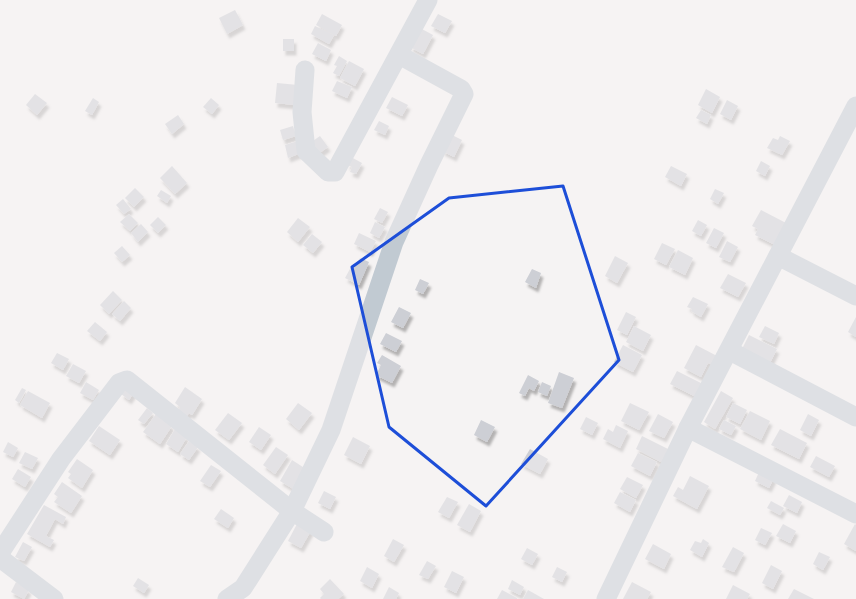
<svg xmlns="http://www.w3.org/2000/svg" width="856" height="599" viewBox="0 0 856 599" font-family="Rubik,sans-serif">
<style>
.building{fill:#cdcfd5;filter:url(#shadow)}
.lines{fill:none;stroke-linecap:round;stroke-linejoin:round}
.minor{stroke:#c1cad2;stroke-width:19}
.marked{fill:none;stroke:#1d4ed8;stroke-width:3;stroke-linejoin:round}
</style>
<defs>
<filter id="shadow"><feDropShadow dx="2.5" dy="4.5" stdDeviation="1" flood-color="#0004"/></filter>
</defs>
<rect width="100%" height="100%" fill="#f5f3f3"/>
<g class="building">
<path d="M235,10l8,15 -16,9 -8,-16z"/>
<path d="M322,14l20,11 -6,11 -20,-11z"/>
<path d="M438,14l14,7 -7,12 -14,-7z"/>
<path d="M315,26l19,9 -5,9 -18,-10z"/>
<path d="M420,28l13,7 -10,19 -13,-7z"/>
<rect x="283" y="39" width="11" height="12"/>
<path d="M318,43l13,7 -5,11 -14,-7z"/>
<path d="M339,56l8,5 -8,15 -6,-3 4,-7 -3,-1z"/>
<path d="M349,61l15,8 -9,17 -15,-8z"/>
<path d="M337,81l15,6 -5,11 -15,-7z"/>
<path d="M277,83l21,2 -3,20 -20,-2z"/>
<path d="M706,89l14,8 -8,16 -14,-8z"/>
<path d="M35,94l12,9 -10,12 -11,-10z"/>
<path d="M392,97l16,8 -6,11 -16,-8z"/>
<path d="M93,98l6,4 -7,13 -7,-4z"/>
<path d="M211,98l8,7 -7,9 -9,-7z"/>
<path d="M727,100l11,6 -7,14 -11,-6z"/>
<path d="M701,110l10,5 -4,9 -11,-6z"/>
<path d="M178,115l6,9 -12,10 -7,-10z"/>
<path d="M379,121l10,5 -4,9 -11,-5z"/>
<path d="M293,126l3,10 -13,4 -3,-10z"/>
<path d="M450,134l12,6 -8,17 -12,-6z"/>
<path d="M320,136l8,11 -10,7 -8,-11z"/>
<path d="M780,136l10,5 -8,14 -15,-7 6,-10 5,2z"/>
<path d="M298,141l3,12 -13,5 -3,-13z"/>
<path d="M351,157l11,6 -6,11 -6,-2 2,-5 -5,-2z"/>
<path d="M761,161l9,5 -5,10 -9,-5z"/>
<path d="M172,166l15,17 -12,11 -15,-16z"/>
<path d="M671,166l16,8 -6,12 -16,-9z"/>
<path d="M135,188l9,9 -10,10 -9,-9z"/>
<path d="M715,189l9,4 -6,11 -8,-5z"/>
<path d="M161,190l10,6 -4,7 -10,-7z"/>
<path d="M123,199l8,10 -7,5 -8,-9z"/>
<path d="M380,208l8,4 -6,11 -8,-4z"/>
<path d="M761,210l25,13 -11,22 -20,-10 3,-6 -6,-3z"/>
<path d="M129,214l9,9 -8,8 -10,-9z"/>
<path d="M158,217l8,8 -8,8 -8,-8z"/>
<path d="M298,218l12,9 -12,15 -11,-10z"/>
<path d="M698,220l9,5 -6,11 -9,-5z"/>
<path d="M375,222l10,5 -6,11 -9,-5z"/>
<path d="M141,224l7,8 -10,10 -7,-9z"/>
<path d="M714,228l10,5 -8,15 -10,-5z"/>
<path d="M359,233l17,8 -6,11 -16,-8z"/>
<path d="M312,234l10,8 -9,11 -10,-8z"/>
<path d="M727,241l11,6 -8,15 -11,-5z"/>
<path d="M662,243l13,6 -9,16 -12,-6z"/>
<path d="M122,246l8,9 -8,7 -8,-9z"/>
<path d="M678,250l15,8 -8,17 -16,-8z"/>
<path d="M615,256l13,7 -11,20 -12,-7z"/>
<path d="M360,258l9,4 -10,23 -14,-7 6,-11 3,1z"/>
<path d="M532,269l9,4 -5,15 -11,-6z"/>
<path d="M728,274l18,9 -8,14 -18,-9z"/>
<path d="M420,279l9,4 -6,11 -8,-4z"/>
<path d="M113,291l9,9 -13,14 -9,-9z"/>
<path d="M693,297l15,7 -7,13 -10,-6 1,-2 -5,-2z"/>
<path d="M124,301l7,7 -11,13 -8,-7z"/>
<path d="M399,307l12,6 -8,15 -12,-6z"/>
<path d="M626,312l10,5 -9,18 -10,-5z"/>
<path d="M856,317v20l-8,-5z"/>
<path d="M95,322l12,10 -7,9 -13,-10z"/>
<path d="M634,326l17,9 -8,16 -17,-9z"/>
<path d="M765,326l14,7 -5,11 -15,-7z"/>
<path d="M386,333l16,8 -6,11 -16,-8z"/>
<path d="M749,335l28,14 -8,16 -28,-14z"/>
<path d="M623,345l19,10 -9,17 -19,-10z"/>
<path d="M696,345l21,11 -4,9 -5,-2 -7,14 -17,-9z"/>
<path d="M57,353l12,6 -6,11 -12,-7z"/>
<path d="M382,355l19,11 -9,17 -16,-8 5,-10 -4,-2z"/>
<path d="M73,364l13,7 -7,12 -13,-7z"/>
<path d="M677,371l26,13 -7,13 -26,-13z"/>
<path d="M559,372l15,6 -12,30 -14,-5z"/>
<path d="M528,375l11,6 -5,10 -5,-3 -4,8 -6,-3z"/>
<path d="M86,382l13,8 -6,10 -13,-7z"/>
<path d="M542,382l9,4 -4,10 -9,-4z"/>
<path d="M127,386l8,5 -6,9 -8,-6z"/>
<path d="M185,387l17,12 -10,16 -3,-2 -3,4 -8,-6 2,-4 -5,-4z"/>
<path d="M22,388l4,2 -7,13 -4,-3z"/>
<path d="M28,391l22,12 -8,15 -22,-13z"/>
<path d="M721,391l12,7 -18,31 -11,-7z"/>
<path d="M298,403l14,10 -13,17 -13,-11z"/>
<path d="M630,403l19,9 -10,18 -18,-9z"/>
<path d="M733,403l14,7 -7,14 -14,-7z"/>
<path d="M147,408l6,5 -9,11 -6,-4z"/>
<path d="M750,411l20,10 -9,19 -21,-11z"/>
<path d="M228,413l14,10 -13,17 -14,-10z"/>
<path d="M156,414l16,12 -12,18 -17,-12z"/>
<path d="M658,414l15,8 -9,16 -15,-7z"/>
<path d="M808,414l11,6 -8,16 -11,-6z"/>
<path d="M586,417l12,6 -6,12 -12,-6z"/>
<path d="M481,420l14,7 -8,15 -13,-7z"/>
<path d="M724,420l12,6 -5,9 -12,-6z"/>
<path d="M616,425l12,6 -8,17 -17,-9 5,-10 5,3z"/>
<path d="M99,426l21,14 -10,15 -21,-14z"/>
<path d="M259,427l12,8 -10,15 -12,-8z"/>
<path d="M175,429l12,8 -9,15 -12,-8z"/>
<path d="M780,429l27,14 -8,16 -28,-14z"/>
<path d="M642,436l26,13 -7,13 -25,-13z"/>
<path d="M353,437l17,9 -9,18 -17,-9z"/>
<path d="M189,441l9,6 -9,13 -9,-6z"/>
<path d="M8,442l10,6 -5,9 -10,-5z"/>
<path d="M276,447l12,8 -13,19 -12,-9z"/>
<path d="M530,449l18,10 -8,15 -19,-10z"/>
<path d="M25,452l13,6 -6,11 -13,-6z"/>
<path d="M638,453l19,9 -7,14 -19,-10z"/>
<path d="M816,456l19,10 -6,11 -19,-10z"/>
<path d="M77,459l16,11 -11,18 -14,-10 3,-4 -3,-2z"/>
<path d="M292,460l14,9 -11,21 -15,-9z"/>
<path d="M211,465l10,6 -11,16 -10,-6z"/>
<path d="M18,469l13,8 -6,10 -13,-8z"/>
<path d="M760,470l14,8 -5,10 -14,-7z"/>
<path d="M690,476l19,10 -12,23 -24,-13 5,-9 5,3z"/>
<path d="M627,477l16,8 -7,13 -16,-9z"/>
<path d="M62,482l20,14 -11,17 -17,-11 4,-5 -4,-3z"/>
<path d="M324,491l12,6 -6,12 -12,-6z"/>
<path d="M620,492l16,8 -6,12 -16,-9z"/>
<path d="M789,495l13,7 -5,11 -14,-7z"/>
<path d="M447,497l11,5 -9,16 -11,-6z"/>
<path d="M771,501l13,7 -4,7 -13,-7z"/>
<path d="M469,504l12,7 -11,21 -13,-7z"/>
<path d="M44,505l22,12 -3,7 -8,-5 -9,17 8,4 -4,7 -23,-13z"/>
<path d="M221,509l13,9 -6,10 -14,-9z"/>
<path d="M298,522l14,7 -11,19 -13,-7z"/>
<path d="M783,524l13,7 -6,12 -14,-7z"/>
<path d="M855,524l1,1v26l-12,-7z"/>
<path d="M761,528l11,5 -7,12 -10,-5z"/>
<path d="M393,539l11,6 -10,17 -10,-6z"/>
<path d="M703,539l6,4 -7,14 -12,-7 5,-9 6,2z"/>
<path d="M23,542l9,5 -8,14 -9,-4z"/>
<path d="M653,544l18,10 -7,15 -19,-10z"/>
<path d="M733,547l11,6 -10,19 -12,-5z"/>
<path d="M527,548l11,6 -6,11 -11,-6z"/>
<path d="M819,552l11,5 -7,13 -10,-6z"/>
<path d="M427,561l9,5 -8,13 -9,-4z"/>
<path d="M771,565l11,6 -9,18 -11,-6z"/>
<path d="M367,567l12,7 -7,14 -12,-7z"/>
<path d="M557,567l10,5 -5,10 -10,-5z"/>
<path d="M452,571l12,6 -8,16 -12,-6z"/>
<path d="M138,578l11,7 -5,8 -11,-7z"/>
<path d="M330,579l14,15 -6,5h-17l-1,-1 4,-4 -4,-5z"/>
<path d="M512,580l12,7 -4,8 -12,-6z"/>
<path d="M16,582l13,8 -5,9 -13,-7z"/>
<path d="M632,582l19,10 -4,7h-24z"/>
<path d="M733,585l17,9 -3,5h-21z"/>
<path d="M389,587l10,6 -3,6h-13z"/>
<path d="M794,589l20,10h-26z"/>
<path d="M502,590l15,8v1h-20z"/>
<path d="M528,590l16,9h-21z"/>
</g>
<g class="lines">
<g class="minor">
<path d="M305,70l-3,42 4,39 22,21h7l93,-172"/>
<path d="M778,256l78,40"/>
<path d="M730,351l126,66"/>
<path d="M688,428l168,86"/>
<path d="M0,553l61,-94 58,-76 8,-3 165,131 32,21"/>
<path d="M0,558l54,41"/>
<path d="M227,599l16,-11 49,-77 39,-81 63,-188 35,-77 35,-71 -3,-5 -62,-34"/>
<path d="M606,599l82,-171 168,-322"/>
</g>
</g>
<path d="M0 0H856V599H0ZM563,186l56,174 -133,146 -97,-79 -37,-160 97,-69z" fill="#f5f3f3" fill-opacity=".55" fill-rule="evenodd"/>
<path class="marked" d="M563,186l56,174 -133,146 -97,-79 -37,-160 97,-69z"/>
</svg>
